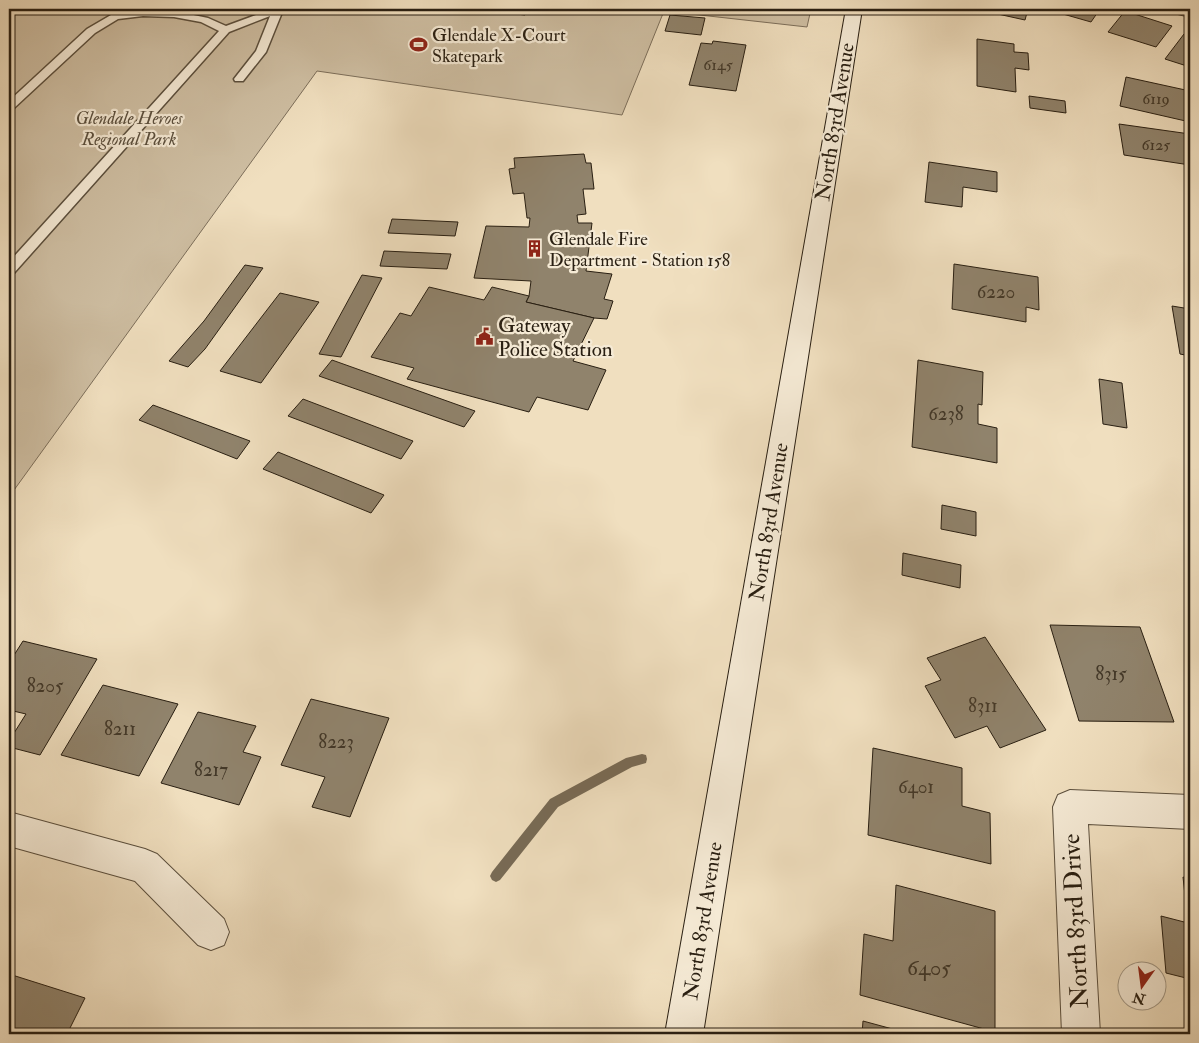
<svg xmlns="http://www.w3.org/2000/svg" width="1199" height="1043" viewBox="0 0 1199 1043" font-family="'IM FELL Double Pica',serif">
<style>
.green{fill:#cebea2;stroke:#7c6e5a}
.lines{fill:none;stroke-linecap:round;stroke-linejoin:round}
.stream{fill:#786b56;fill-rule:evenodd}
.building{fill:#90836c;stroke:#291f12}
.service-casing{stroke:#5b4f3d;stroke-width:3}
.minor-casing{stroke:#5b4f3d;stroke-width:2}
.secondary-casing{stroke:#291f12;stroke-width:2}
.service{fill:#f5ead5;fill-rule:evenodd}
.minor{fill:#f5ead5;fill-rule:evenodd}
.secondary{fill:#f5ead5;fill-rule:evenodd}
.labels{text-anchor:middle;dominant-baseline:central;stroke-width:4.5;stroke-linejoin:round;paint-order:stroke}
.far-number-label{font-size:16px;fill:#433828}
.far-poi-label{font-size:18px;fill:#291f12;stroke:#f5ead5;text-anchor:start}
.far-park-label{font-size:18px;font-style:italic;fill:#5b4f3d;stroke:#f5ead5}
.number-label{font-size:19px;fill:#433828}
.street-label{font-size:21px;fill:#291f12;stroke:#f5ead5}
.poi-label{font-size:21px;fill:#291f12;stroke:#f5ead5;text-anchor:start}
.near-number-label{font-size:22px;fill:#433828}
.near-street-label{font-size:25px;fill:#291f12;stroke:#f5ead5}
</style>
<rect width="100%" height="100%" fill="#f0dfbf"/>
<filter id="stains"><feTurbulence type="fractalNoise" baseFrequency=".004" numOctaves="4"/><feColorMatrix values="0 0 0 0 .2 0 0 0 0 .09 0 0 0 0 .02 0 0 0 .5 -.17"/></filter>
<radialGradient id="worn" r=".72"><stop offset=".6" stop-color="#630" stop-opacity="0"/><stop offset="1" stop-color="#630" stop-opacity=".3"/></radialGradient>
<path class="green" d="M9,9h802l-4,18 -143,-16 -42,104 -305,-44 -308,426z"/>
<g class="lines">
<path class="stream" d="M642,754l4,1 1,4 -1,4 -14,4 -74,40 -58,73 -4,2 -4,-2 -2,-4 2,-4 58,-73 76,-41z"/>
</g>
<g class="building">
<path d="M510,9h19l-4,6 -17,-2z"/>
<path d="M975,9h53l-3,11z"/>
<path d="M1049,9h51l-9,13 -42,-12z"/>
<path d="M1125,11l47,15 -16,21 -48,-15z"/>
<path d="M670,15l35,3 -4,17 -36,-4z"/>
<path d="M1184,34l6,2v31l-25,-8z"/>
<path d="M977,39l37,5v8l14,1 1,17 -14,-2 1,24 -39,-6z"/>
<path d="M713,41l33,4 -10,46 -47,-6 12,-42 11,1z"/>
<path d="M1126,77l64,14v31l-70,-16z"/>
<path d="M1029,96l36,5 1,12 -36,-5z"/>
<path d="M1119,124l71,10v31l-66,-10z"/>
<path d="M584,154l2,9h5l3,26h-11l3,25 -9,1 1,8h14l-6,48 26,3 -8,25 9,2 -6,18 -13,-1 -68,-16 3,-6 2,-15 -57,-3 12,-52 43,1 1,-9h-3l-3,-25 -11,1 -4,-25 6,-1 -1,-10z"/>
<path d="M929,162l68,10v20l-34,-5 -1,20 -37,-5z"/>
<path d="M392,219l66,3 -3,14 -67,-3z"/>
<path d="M384,251l67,3 -4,15 -67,-3z"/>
<path d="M954,264l84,13 1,33 -13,-3v15l-74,-13z"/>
<path d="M245,265l18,3 -58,81 -17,18 -19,-6 35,-40z"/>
<path d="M362,275l20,3 -41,79 -22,-3z"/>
<path d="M429,287l55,13 8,-13 37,9 -3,6 68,16 -21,43 33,9 -18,40 -51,-13 -8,15 -122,-33 7,-11 -43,-11 29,-44 11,3z"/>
<path d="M280,293l39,9 -58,81 -41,-12z"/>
<path d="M1172,306l18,3v47l-10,-2z"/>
<path d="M332,360l143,51 -11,16 -145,-51z"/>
<path d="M918,360l65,12 -1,33 -4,-1v20l19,4v35l-85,-16z"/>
<path d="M1185,362l5,1v28z"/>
<path d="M1099,379l23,4 5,45 -24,-4z"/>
<path d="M303,399l110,42 -12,18 -113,-43z"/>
<path d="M153,405l97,36 -13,18 -98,-39z"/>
<path d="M278,452l106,43 -13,18 -108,-44z"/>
<path d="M942,505l34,7v24l-35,-7z"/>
<path d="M903,553l58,12 -1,23 -58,-13z"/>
<path d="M1050,625l90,2 34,95 -95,-1z"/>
<path d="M985,637l61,93 -46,18 -13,-22 -32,12 -30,-52 16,-6 -14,-22z"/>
<path d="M23,641l74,18 -57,96 -31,-8v-6l17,-27 -17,-4v-47z"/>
<path d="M103,685l75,19 -39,72 -78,-21z"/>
<path d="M311,699l78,19 -39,99 -38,-10 13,-30 -44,-12z"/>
<path d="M198,712l58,14 -13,26 18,5 -22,48 -78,-22z"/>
<path d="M873,748l89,20v38l28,7 1,51 -123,-29z"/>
<path d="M1183,877l7,2v100l-24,-6 -5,-57 27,7z"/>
<path d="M896,885l99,26v121l-135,-37 4,-61 29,7z"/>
<path d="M9,974l76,24 -18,36h-58z"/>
<path d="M863,1021l48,13h-49z"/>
</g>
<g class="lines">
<defs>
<path id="service" d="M272,9l11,1 -17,42 -23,29h-8l-1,-2 22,-28 14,-35 -41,16 -215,241 -5,1v-12l210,-231 -18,-9 -27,-5 -31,-1 -25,3 -23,14 -82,76 -4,1v-9l78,-72 24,-14 32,-5 31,1 34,7 18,8z"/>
<g id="minor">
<path d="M270,9h17c-4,6 -8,6 -15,5z"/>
<path d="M1172,9h18v8l-16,-4z"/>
<path d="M1070,790l120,5v34l-102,-5 12,210h-38l-9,-227 5,-12z"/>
<path d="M9,812l136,37 12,5 67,65 5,13 -5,13 -13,5 -13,-5 -63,-64 -126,-35z"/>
</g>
<path id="secondary" d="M846,9h16l-159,1025h-38z"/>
</defs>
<use href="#service" class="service-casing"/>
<use href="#minor" class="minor-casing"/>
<use href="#secondary" class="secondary-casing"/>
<use href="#service" class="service"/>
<use href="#minor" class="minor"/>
<use href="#secondary" class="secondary"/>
</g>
<defs>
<symbol id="stadium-bare" viewBox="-9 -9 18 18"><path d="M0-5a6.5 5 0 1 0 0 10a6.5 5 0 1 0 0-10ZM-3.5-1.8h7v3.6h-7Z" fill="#8f2418" stroke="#f5ead5" stroke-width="2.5" paint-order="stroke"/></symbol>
<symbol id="building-bare" viewBox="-9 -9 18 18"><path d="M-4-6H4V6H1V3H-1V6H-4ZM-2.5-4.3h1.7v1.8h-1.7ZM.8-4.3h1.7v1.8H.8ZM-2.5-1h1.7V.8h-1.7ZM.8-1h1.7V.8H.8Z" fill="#8f2418" stroke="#f5ead5" stroke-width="2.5" paint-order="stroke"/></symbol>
<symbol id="civic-bare" viewBox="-9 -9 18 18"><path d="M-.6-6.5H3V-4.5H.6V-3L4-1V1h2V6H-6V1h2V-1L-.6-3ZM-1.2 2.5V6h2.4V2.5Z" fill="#8f2418" stroke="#f5ead5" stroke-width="2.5" paint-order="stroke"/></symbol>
</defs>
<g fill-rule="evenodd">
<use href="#stadium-bare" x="406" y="32" width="25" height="25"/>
<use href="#building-bare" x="522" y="236" width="25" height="25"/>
<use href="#civic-bare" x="472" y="324" width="25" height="25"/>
</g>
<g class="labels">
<g class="far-number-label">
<text x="718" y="65">6145</text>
<text x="1156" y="99">6119</text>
<text x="1156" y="145">6125</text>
</g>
<g class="far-poi-label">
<text x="432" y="35">Glendale X-Court<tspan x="432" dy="21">Skatepark</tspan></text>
<text x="549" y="239">Glendale Fire<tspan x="549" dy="21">Department - Station 158</tspan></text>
</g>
<g class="far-park-label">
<text x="129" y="118">Glendale Heroes<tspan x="129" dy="21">Regional Park</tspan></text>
</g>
<g class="number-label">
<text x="996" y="292">6220</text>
<text x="946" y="414">6238</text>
<text x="1111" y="674">8315</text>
<text x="45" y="686">8205</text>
<text x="983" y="706">8311</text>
<text x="120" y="729">8211</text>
<text x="336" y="742">8223</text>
<text x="211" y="770">8217</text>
<text x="916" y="787">6401</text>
</g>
<g class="street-label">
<text transform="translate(835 122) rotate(-81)">North 83rd Avenue</text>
<text transform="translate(769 522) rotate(-81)">North 83rd Avenue</text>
<text transform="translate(703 921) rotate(-81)">North 83rd Avenue</text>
</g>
<g class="poi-label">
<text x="498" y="325">Gateway<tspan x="498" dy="24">Police Station</tspan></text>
</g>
<g class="near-number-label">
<text x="929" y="968">6405</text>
</g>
<g class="near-street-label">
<text transform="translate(1076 921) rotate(-93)">North 83rd Drive</text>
</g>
</g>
<rect width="1199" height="1043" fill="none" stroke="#f0dfbf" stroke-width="30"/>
<rect x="10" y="10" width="1179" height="1023" fill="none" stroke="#291f12" stroke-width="2.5"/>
<rect x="15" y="15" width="1169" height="1013" fill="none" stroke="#291f12"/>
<g transform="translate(1142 986) rotate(194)"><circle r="24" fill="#f5ead5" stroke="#a39987"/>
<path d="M0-4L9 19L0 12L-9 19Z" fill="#8f2418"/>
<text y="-8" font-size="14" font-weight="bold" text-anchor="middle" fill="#291f12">N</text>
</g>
<rect width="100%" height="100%" filter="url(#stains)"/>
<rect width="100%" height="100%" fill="url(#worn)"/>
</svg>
